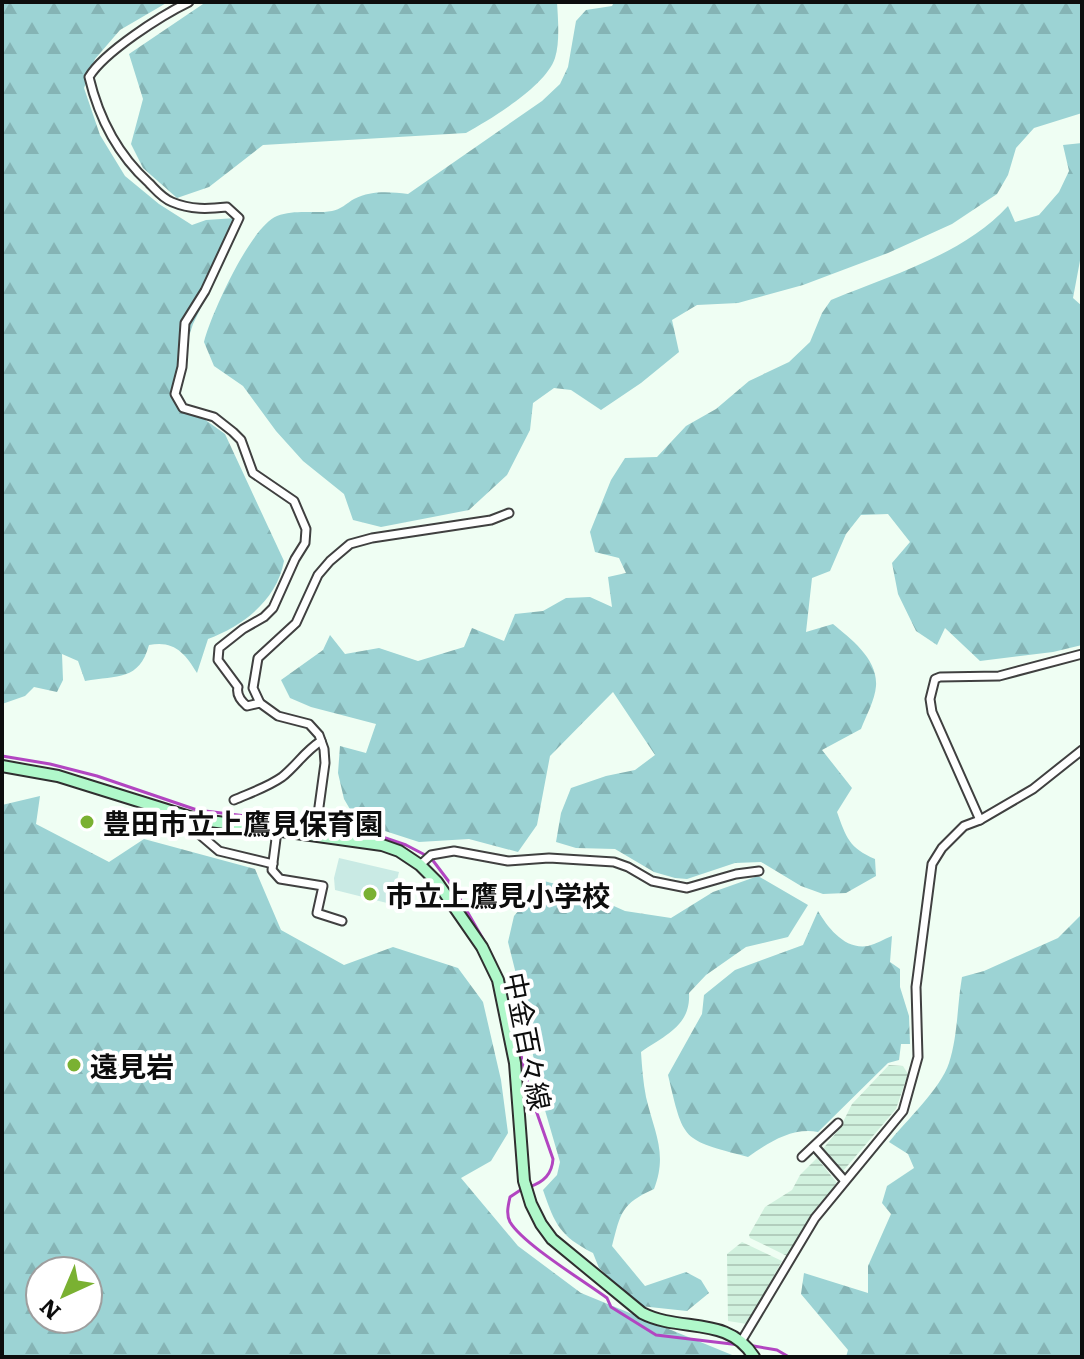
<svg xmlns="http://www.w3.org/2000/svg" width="1084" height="1359" viewBox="0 0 1084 1359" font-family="Literata,'Noto Sans JP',serif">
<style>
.farmland{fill:url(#farmland-rules)}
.forest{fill:url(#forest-firs);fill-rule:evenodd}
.pitch{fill:#c9eae4}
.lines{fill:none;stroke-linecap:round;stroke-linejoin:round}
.stream{stroke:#b245c1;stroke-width:3}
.minor-casing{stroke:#404040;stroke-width:11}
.secondary-casing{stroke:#2f2f2f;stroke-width:14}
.minor{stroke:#fff;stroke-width:7}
.secondary{stroke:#b0f8ca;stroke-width:10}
.poi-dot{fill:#7ab132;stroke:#fff;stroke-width:3}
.labels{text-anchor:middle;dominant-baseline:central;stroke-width:8;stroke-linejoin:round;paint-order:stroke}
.poi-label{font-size:28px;font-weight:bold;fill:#0d0d0d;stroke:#fff;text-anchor:start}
.street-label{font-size:28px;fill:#0d0d0d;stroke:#fff}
</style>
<defs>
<pattern id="farmland-rules" width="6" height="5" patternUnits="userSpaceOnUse" patternTransform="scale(2)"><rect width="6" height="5" fill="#d1f1de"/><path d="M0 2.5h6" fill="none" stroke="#b2cdbd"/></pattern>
<pattern id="forest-firs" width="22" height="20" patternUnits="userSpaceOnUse" patternTransform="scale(2)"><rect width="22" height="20" fill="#9cd3d4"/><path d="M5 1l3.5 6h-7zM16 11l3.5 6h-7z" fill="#85b4b5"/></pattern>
</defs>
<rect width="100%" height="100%" fill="#effef3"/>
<g class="farmland">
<path d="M889,1065l14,1 5,8 -12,35 -53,62 -21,-21 18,-22 12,-24z"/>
<path d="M817,1158l20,25 -23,28 -27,45 -37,-18 -1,-3 16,-28 27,-17 8,-15z"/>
<path d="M742,1242l40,19 -35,63 -19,-3 -1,-67z"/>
</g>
<g class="forest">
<path d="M2,2h166l-48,28 -25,29 -11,29 16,47 25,41 34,28 33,21 14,-5 30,-2 4,9 -47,97 -8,24 1,23 -10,28 49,35 59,127c-7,39 -41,65 -76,78l-11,34c-12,-20 -23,-33 -48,-28 -10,36 -31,30 -64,36l-7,-20 -16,-7 1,26 -6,12 -23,-5 -9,9 -23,8z"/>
<path d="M206,2h351c1,17 3,40 -2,56 -9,28 -64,61 -89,75l-203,12 -54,42 -32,11 -34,-30 -12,-24 12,-45 -14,-45z"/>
<path d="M614,2h468v111l-48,15 -18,20 -8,27 -11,19 -45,30 -64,29 -85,32 -65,18 -41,2 -25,15 7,32 -38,31 -40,27 -30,-20 -17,-2 -21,15 -3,27 -23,45 -38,35 -88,17 -28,-7 -9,-26 -41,-33 -27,-30 -33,-45 -29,-20 -10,-24c7,-28 47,-116 73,-126 18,-7 38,-2 55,-5 8,-1 15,-8 22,-12 18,-9 36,-7 54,-5l134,-93 18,-17 8,-17 8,-46 10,-11 26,-4z"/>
<path d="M1082,143v107l-9,48 9,8v339l-29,7 -73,9 -35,-33 -8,17 -21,-14 -18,-37 -6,-31 18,-21 -22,-28 -27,1 -15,19 -16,37 -18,7 -6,54 27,-8c18,15 45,35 43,62 -1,14 -10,30 -15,43l-39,21 30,38 -15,24c9,25 12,36 38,47l1,17 -30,17 -23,1 -22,-8 -40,-24 -26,1 -48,16 -12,-1 -21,-6 -39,-23 -39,-1 -20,-6 5,-29 10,-25 35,-12 29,-6 20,-15 -42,-63 -63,64 -13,69 -19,27 -49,-13 -50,3 -34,-11 -31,-15 -10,-17 -6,-26 2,-27 26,7 10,-29 -65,-17 -21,-9 -9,-18 42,-30 7,-15 15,19 34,-6 39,13 46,-14 8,-19 32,13 11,-27 28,-3 23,-13 24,-1 22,10 -4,-30 18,-4 -7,-15 -24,-6 -5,-20 21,-52 14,-22 32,-1 29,-31 30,-17 33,-28 40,-19 21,-20 12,-29 9,-13c60,-25 132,-45 177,-94l7,16 24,-7 20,-23 10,-21 -6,-26z"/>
<path d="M40,796l-4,28 73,38 35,-23 111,30 26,61 63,35 49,-18 65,21 25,34 18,78 7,53 -17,28 -30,17 57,68 63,47 156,64h-735v-552zM40,1271h48v48h-48z"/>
<path d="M758,876l50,29 -20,32 -42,10 -40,28 -17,18c2,33 -24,42 -48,59 1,15 2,30 5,45 8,35 22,56 8,92 -33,15 -33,23 -42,57l33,40 41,-14 15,8 8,13 -22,18 -47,-5 -41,-38 -6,-15c-33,-17 -38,-28 -50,-63l14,-15 3,-13 -20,-69 -16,-87 -16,-64 6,-26 30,-35 34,9 47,21 46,7 42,-26z"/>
<path d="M818,911c10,17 27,39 50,35 8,-2 16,-7 24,-10l-2,26 10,7v18l9,29 1,28h-9l-2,16 -11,3 -70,69c-26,-5 -50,11 -70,25 -67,-18 -64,-15 -80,-82l34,-61 2,-19 31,-25 68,-25z"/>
<path d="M1082,914v443h-236l2,-7 -47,-56 3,-21 64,20v-27l23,-52 -9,-11 5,-17 27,-18 -6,-14 -19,-12c17,-21 52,-54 60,-79 9,-28 8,-57 13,-86l22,-6 74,-33z"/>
</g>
<path class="pitch" d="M339,858l60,14 -8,32 -56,-14 -1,-12z"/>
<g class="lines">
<g class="stream">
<path d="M2,756l48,8 47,12 100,34 165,20 44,15 25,13 22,29 30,52"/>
<path d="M504,986l27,110 22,63c-1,15 -9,23 -24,28"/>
<path d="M522,1189l-12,8c-2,9 -4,17 0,25 13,22 74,59 97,76l4,9 45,28 84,10"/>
<path d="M748,1345l29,5 12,7"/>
</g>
<defs>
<g id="minor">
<path d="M189,2c-27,13 -85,50 -100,75 10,42 28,77 60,106 7,7 13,15 23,19 19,8 36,7 55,5l12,11 -34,73 -20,32 -3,44 -7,27 8,14 31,9 19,15 8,8 12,33 41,28 12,28 -1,14 -10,16 -22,49 -9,9 -21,12 -24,19 -1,12 20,27c-2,8 3,14 9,19l13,-3"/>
<path d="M234,800c16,-7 34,-13 48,-23 14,-11 23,-26 39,-36"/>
<path d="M186,817l-1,5 34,29 54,13"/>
<path d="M980,820l-48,-108 -2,-13 5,-20 5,-2 59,-1 83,-22"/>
<path d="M277,831l-5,39 8,9 43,7 -6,27 25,8"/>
<path d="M315,836l10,-73 -1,-14 -5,-14 -10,-11 -31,-8 -18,-13 -7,-15 5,-30 38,-35 22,-48 12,-14 20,-17 22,-6 119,-18 18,-7"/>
<path d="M420,865l11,-10 23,-4 54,10 41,-3 65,4 14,5 24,14 35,7 49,-14 23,-3"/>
<path d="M815,1147l29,33"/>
<path d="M802,1157l36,-34"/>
<path d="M742,1340l73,-122 88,-107 15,-54 -2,-70 16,-123 10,-16 22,-22 16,-6 53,-31 49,-39"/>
</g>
<path id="secondary" d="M2,766l56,10 138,43 186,26 17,6 21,14 17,17 45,65 16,33 17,83 9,118 7,23 10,20 11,15 90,74c39,20 86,2 112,44"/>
</defs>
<use href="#minor" class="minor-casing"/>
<use href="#secondary" class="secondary-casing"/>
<use href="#minor" class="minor"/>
<use href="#secondary" class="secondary"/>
</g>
<g class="poi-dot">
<circle cx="87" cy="822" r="8"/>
<circle cx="370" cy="894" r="8"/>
<circle cx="74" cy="1065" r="8"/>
</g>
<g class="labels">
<g class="poi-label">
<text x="103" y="822">豊田市立上鷹見保育園</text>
<text x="386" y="894">市立上鷹見小学校</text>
<text x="90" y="1065">遠見岩</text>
</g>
<g class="street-label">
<text transform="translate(529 1041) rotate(79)">中金百々線</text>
</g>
</g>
<rect width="1084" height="1359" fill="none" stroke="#0d0d0d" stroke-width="8"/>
<g transform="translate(64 1295) rotate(224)"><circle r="38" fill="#ffffff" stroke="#9e9e9e" stroke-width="2"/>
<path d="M0-6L14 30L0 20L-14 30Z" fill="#7ab132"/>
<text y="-12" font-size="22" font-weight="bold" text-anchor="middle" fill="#0d0d0d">N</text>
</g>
</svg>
